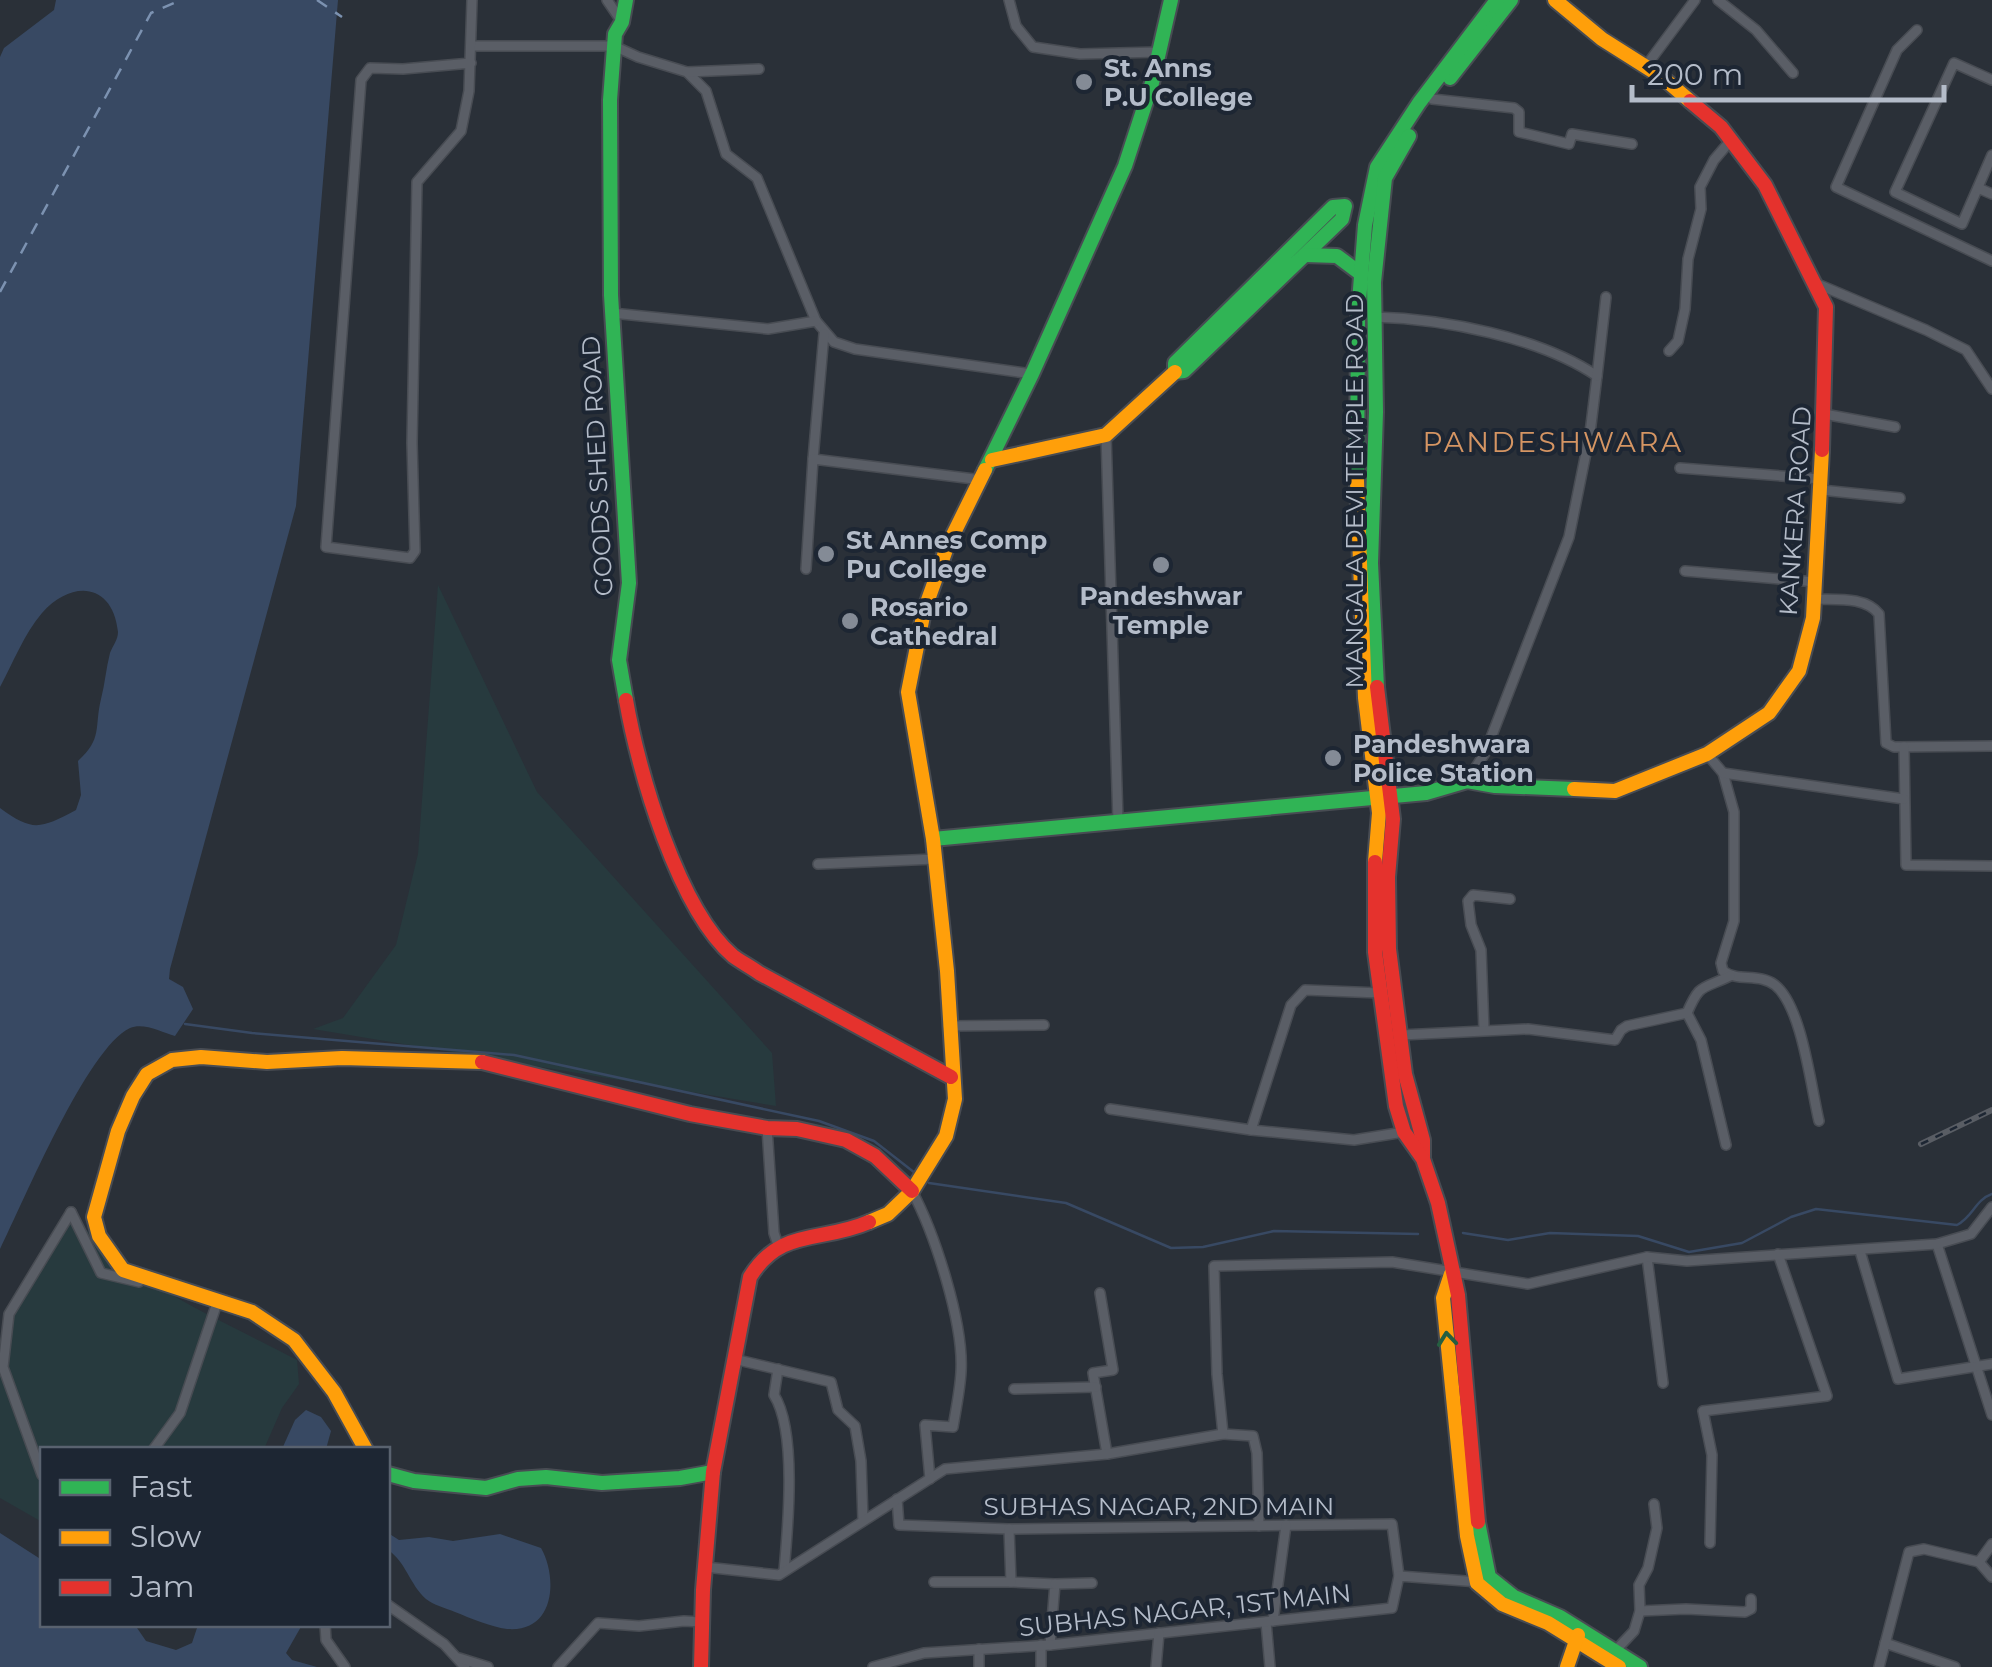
<svg xmlns="http://www.w3.org/2000/svg" width="1992" height="1667" viewBox="0 0 1992 1667" font-family="Montserrat,sans-serif">
<style>
.green{fill:#273a3e}
.water{fill:#384963}
.lines{fill:none;stroke-linecap:round;stroke-linejoin:round}
.stream{stroke:#384963;stroke-width:2.5}
.ferry{stroke:#7c92b1;stroke-width:2.5;stroke-dasharray:12 10;stroke-linecap:butt}
.street-casing{stroke:#484c53;stroke-width:12}
.fast-casing{stroke:#484c53;stroke-width:18}
.slow-casing{stroke:#484c53;stroke-width:18}
.jam-casing{stroke:#484c53;stroke-width:18}
.street{stroke:#5a5e66;stroke-width:9}
.fast{stroke:#30b455;stroke-width:14}
.slow{stroke:#ff9f0a;stroke-width:14}
.jam{stroke:#e5322d;stroke-width:14}
.rail-casing{stroke:#595d64;stroke-width:6}
.rail{stroke:#1d2633;stroke-width:2.5;stroke-dasharray:8;stroke-linecap:butt}
.oneway{stroke:#255f41}
.poi-dot{fill:#848b96;stroke:#1d2633;stroke-width:4}
.labels{text-anchor:middle;dominant-baseline:central;stroke-width:8;stroke-linejoin:round;paint-order:stroke}
.poi-label{font-size:25px;font-weight:bold;fill:#b4bcc9;stroke:#1d2633;text-anchor:start}
.street-label{font-size:25px;fill:#b4bcc9;stroke:#1d2633}
.neighbourhood-label{font-size:28px;letter-spacing:2.5px;fill:#d59563;stroke:#1d2633}
</style>
<rect width="100%" height="100%" fill="#2a3038"/>
<g class="green">
<path d="M438,585l99,207 235,261 4,53 -463,-77 30,-11 53,-73 22,-91z"/>
<path d="M71,1212c55,71 148,106 226,148l2,24 -17,24 -18,41 -222,1v72l-42,-24v-159z"/>
</g>
<g class="water">
<path d="M56,0h282l-42,506 -126,463 -1,10 14,8 10,22 -18,27c-13,-4 -32,-14 -45,-8 -43,20 -107,175 -130,221v-441c33,24 40,21 76,2l5,-15 -3,-34c25,-23 16,-33 23,-62 4,-15 5,-31 9,-46 3,-8 8,-13 8,-21 -5,-49 -46,-53 -76,-19 -18,21 -29,50 -42,74v-630l4,-9 50,-38z"/>
<path d="M306,1410l15,7 10,14 -5,18h-44l13,-29z"/>
<path d="M0,1533l42,27v64l93,1 11,16 30,9 16,-7 6,-18h104l-16,28 6,7 25,7h-317z"/>
<path d="M388,1533l11,7 30,-3 24,4 47,-7 41,14c17,30 14,85 -34,81 -16,-2 -37,-11 -52,-17 -9,-4 -22,-7 -29,-13 -16,-14 -20,-37 -38,-49z"/>
</g>
<g class="lines">
<g class="stream">
<path d="M185,1024l67,9 262,22 305,66 55,20 41,32"/>
<path d="M929,1183l137,20 105,45 32,-1 71,-16 144,3"/>
<path d="M1463,1233l45,7 42,-7 88,3 51,16 53,-9 49,-26 25,-8 141,16c16,-8 18,-25 35,-31"/>
</g>
<g class="ferry">
<path d="M317,0l25,17"/>
<path d="M0,292l151,-279 30,-13"/>
</g>
<defs>
<g id="street">
<path d="M607,0l15,22"/>
<path d="M1009,0l7,26 17,21 47,7 79,-2"/>
<path d="M1718,0l38,30 37,43"/>
<path d="M1917,30l-20,20 -61,137 156,74"/>
<path d="M471,46h143l24,11 49,15 19,19 20,63 31,24 59,143 18,21 21,7 177,25"/>
<path d="M471,63l-68,6 -33,-1 -9,12 -35,467 84,11 5,-7 -3,-108 5,-261 44,-51 8,-40 3,-91"/>
<path d="M1646,66l49,-66"/>
<path d="M687,72l72,-3"/>
<path d="M1992,80l-38,-17 -59,129 67,32 30,-69"/>
<path d="M1432,99l82,9 5,4v20l50,12 3,-10 60,10"/>
<path d="M1978,188l14,6"/>
<path d="M1815,283l111,47 40,20 26,39"/>
<path d="M612,313l156,16 48,-8"/>
<path d="M1375,317c69,2 164,20 222,59l-7,57 -21,104 -84,216 -18,28"/>
<path d="M1669,351l9,-10 7,-32 3,-50 13,-50 -1,-22 14,-27 17,-20"/>
<path d="M1597,376l9,-79"/>
<path d="M1824,414l71,13"/>
<path d="M1106,435l12,386"/>
<path d="M813,459l11,-125"/>
<path d="M1680,468l141,11"/>
<path d="M1821,490l79,8"/>
<path d="M806,569l7,-110 169,21"/>
<path d="M1685,571l131,11"/>
<path d="M1814,599c22,1 51,-3 65,15l7,129 8,4 98,-1"/>
<path d="M1904,747l2,118 86,1"/>
<path d="M1707,754l16,19 11,39v109l-13,42 2,8c15,11 36,2 52,14 27,21 36,103 44,136"/>
<path d="M1723,773l181,26"/>
<path d="M818,864l117,-5"/>
<path d="M1687,1013l14,27 25,105"/>
<path d="M948,1026l96,-1"/>
<path d="M1484,1030l-3,-80 -10,-25 -3,-24 5,-6 37,4"/>
<path d="M1401,1035l127,-6 87,11 6,-10 6,-4 60,-13c13,-30 14,-23 43,-37"/>
<path d="M1110,1109l141,21 103,10 50,-8"/>
<path d="M767,1128l7,105 4,12"/>
<path d="M1251,1130l40,-125 14,-15 75,3"/>
<path d="M912,1191c23,43 52,133 49,181 -1,18 -5,37 -8,55l-28,-2 5,54"/>
<path d="M71,1212l30,61 38,9"/>
<path d="M1937,1244l55,171"/>
<path d="M1860,1251l38,128 94,-15"/>
<path d="M1647,1257l16,126"/>
<path d="M1100,1293l13,77 -20,3 14,81"/>
<path d="M734,1359l97,23 7,28 17,16 6,35 2,60"/>
<path d="M778,1369l-4,26c23,36 14,132 10,176"/>
<path d="M1014,1389l82,-2"/>
<path d="M1223,1434l30,2 4,17 2,73"/>
<path d="M153,1450l27,-37 38,-113"/>
<path d="M42,1475l-39,-108 6,-53 62,-102"/>
<path d="M897,1499l2,26 110,4 383,-5 7,52"/>
<path d="M1009,1529l2,53 44,2 -5,61"/>
<path d="M1710,1543l2,-88 -9,-44 124,-15 -49,-142"/>
<path d="M1979,1562l13,15"/>
<path d="M705,1567l74,8 166,-106 162,-15 116,-20 -6,-60 -3,-108 178,-4 136,22 119,-27 40,4 250,-17 34,-10 21,-27"/>
<path d="M934,1582h77"/>
<path d="M1055,1584l37,-1"/>
<path d="M388,1605l56,39 21,23"/>
<path d="M1640,1611l46,-2 59,3 6,-3v-10"/>
<path d="M1273,1621l13,-96"/>
<path d="M1266,1622l4,45"/>
<path d="M325,1624l1,16 19,27"/>
<path d="M1885,1643l70,24"/>
<path d="M1041,1645v22"/>
<path d="M979,1649v18"/>
<path d="M1616,1650l18,-19 6,-20 -1,-26 9,-17 9,-40 -3,-24"/>
<path d="M459,1658l29,9"/>
<path d="M558,1667l40,-44 41,3 45,-5 17,1"/>
<path d="M873,1667l51,-14 126,-8 342,-37 7,-32 80,6"/>
<path d="M1156,1667l3,-34"/>
<path d="M1879,1667l30,-115 15,-3 55,13 13,-18"/>
</g>
<g id="fast">
<path d="M626,0l-4,22 -7,12 -5,66 1,195 18,288 -10,77 7,40"/>
<path d="M1450,78l61,-78"/>
<path d="M1345,206l-3,13 -158,152 -9,1v-9l158,-156z"/>
<path d="M1305,255l32,1 24,18"/>
<path d="M985,470l47,-96 93,-208 27,-83 19,-83"/>
<path d="M1357,481l1,-166 7,-90 12,-58 42,-64 78,-103"/>
<path d="M1377,687l-6,-124 5,-151 -2,-130 11,-104 24,-42"/>
<path d="M933,839l493,-46 41,-12 28,5 79,3"/>
<path d="M388,1474l26,7 72,7 32,-9 28,-2 56,6 78,-5 33,-6"/>
<path d="M1478,1522l11,55 25,20 46,20 80,50"/>
</g>
<g id="slow">
<path d="M1555,0l47,39 60,38 28,24"/>
<path d="M992,460l114,-25 69,-63"/>
<path d="M1357,481l8,217 14,115 -4,49"/>
<path d="M1574,789l41,2 92,-37 62,-41 30,-42 14,-53 9,-168"/>
<path d="M869,1222l19,-8 24,-23 34,-55 9,-37 -8,-128 -14,-132 -25,-147 16,-81 23,-64 38,-77"/>
<path d="M1451,1274l-8,24 24,238 10,47 25,21 46,19 71,44"/>
<path d="M366,1450l-32,-58 -40,-52 -42,-28 -129,-42 -24,-34 -5,-19 24,-86 15,-35 14,-22 25,-14 29,-3 66,5 75,-4 140,4"/>
<path d="M1567,1667l11,-32"/>
</g>
<g id="jam">
<path d="M1690,101l31,26 44,58 61,122 -4,143"/>
<path d="M1377,687l16,132 -5,58 1,72 16,125 18,66v17"/>
<path d="M626,700c12,70 52,209 107,256 8,6 18,11 26,17l192,104"/>
<path d="M1375,862v90l21,154 8,26 19,27 15,44 20,92 20,227"/>
<path d="M482,1062l208,52 77,14 30,1 49,11 29,16 37,35"/>
<path d="M701,1667l2,-77 10,-118 37,-195c31,-50 71,-34 119,-55"/>
</g>
</defs>
<use href="#street" class="street-casing"/>
<use href="#fast" class="fast-casing"/>
<use href="#slow" class="slow-casing"/>
<use href="#jam" class="jam-casing"/>
<use href="#street" class="street"/>
<use href="#fast" class="fast"/>
<use href="#slow" class="slow"/>
<use href="#jam" class="jam"/>
<defs>
<path id="rail" d="M1921,1144l71,-34"/>
</defs>
<use href="#rail" class="rail-casing"/>
<use href="#rail" class="rail"/>
</g>
<defs><path id="oneway-chevron" d="M-2-3.5L2.5 0L-2 3.5" fill="none" stroke-width="1.6" stroke-linecap="round" stroke-linejoin="round" transform="scale(2.5)"/></defs>
<use class="oneway" href="#oneway-chevron" transform="translate(1447 1339) rotate(-96)"/>
<g class="poi-dot">
<circle cx="1084" cy="82" r="10"/>
<circle cx="826" cy="554" r="10"/>
<circle cx="1161" cy="565" r="10"/>
<circle cx="850" cy="621" r="10"/>
<circle cx="1333" cy="758" r="10"/>
</g>
<g class="labels">
<g class="poi-label">
<text x="1104" y="68">St. Anns<tspan x="1104" dy="29">P.U College</tspan></text>
<text x="846" y="540">St Annes Comp<tspan x="846" dy="29">Pu College</tspan></text>
<text x="1161" y="596" text-anchor="middle">Pandeshwar<tspan x="1161" dy="29">Temple</tspan></text>
<text x="870" y="607">Rosario<tspan x="870" dy="29">Cathedral</tspan></text>
<text x="1353" y="744">Pandeshwara<tspan x="1353" dy="29">Police Station</tspan></text>
</g>
<g class="street-label">
<text transform="translate(597 466) rotate(-93)">GOODS SHED ROAD</text>
<text transform="translate(1354 491) rotate(-90)">MANGALA DEVI TEMPLE ROAD</text>
<text transform="translate(1795 511) rotate(-86)">KANKERA ROAD</text>
<text x="1159" y="1506">SUBHAS NAGAR, 2ND MAIN</text>
<text transform="translate(1185 1610) rotate(-6)">SUBHAS NAGAR, 1ST MAIN</text>
</g>
<g class="neighbourhood-label">
<text x="1553" y="442">PANDESHWARA</text>
</g>
</g>
<rect x="40" y="1447" width="350" height="180" fill="#1d2633" stroke="#59626f" stroke-width="2.5"/>
<rect x="60" y="1480" width="50" height="15" fill="#30b455" stroke="#59626f" stroke-width="2.5"/>
<text x="130" y="1497" font-size="30" fill="#b4bcc9">Fast</text>
<rect x="60" y="1530" width="50" height="15" fill="#ff9f0a" stroke="#59626f" stroke-width="2.5"/>
<text x="130" y="1547" font-size="30" fill="#b4bcc9">Slow</text>
<rect x="60" y="1580" width="50" height="15" fill="#e5322d" stroke="#59626f" stroke-width="2.5"/>
<text x="130" y="1597" font-size="30" fill="#b4bcc9">Jam</text>
<path d="M1632 85v15h312v-15" fill="none" stroke="#b4bcc9" stroke-width="5"/>
<text x="1647" y="85" font-size="30" fill="#b4bcc9" stroke="#1d2633" stroke-width="8" paint-order="stroke">200 m</text>
</svg>
